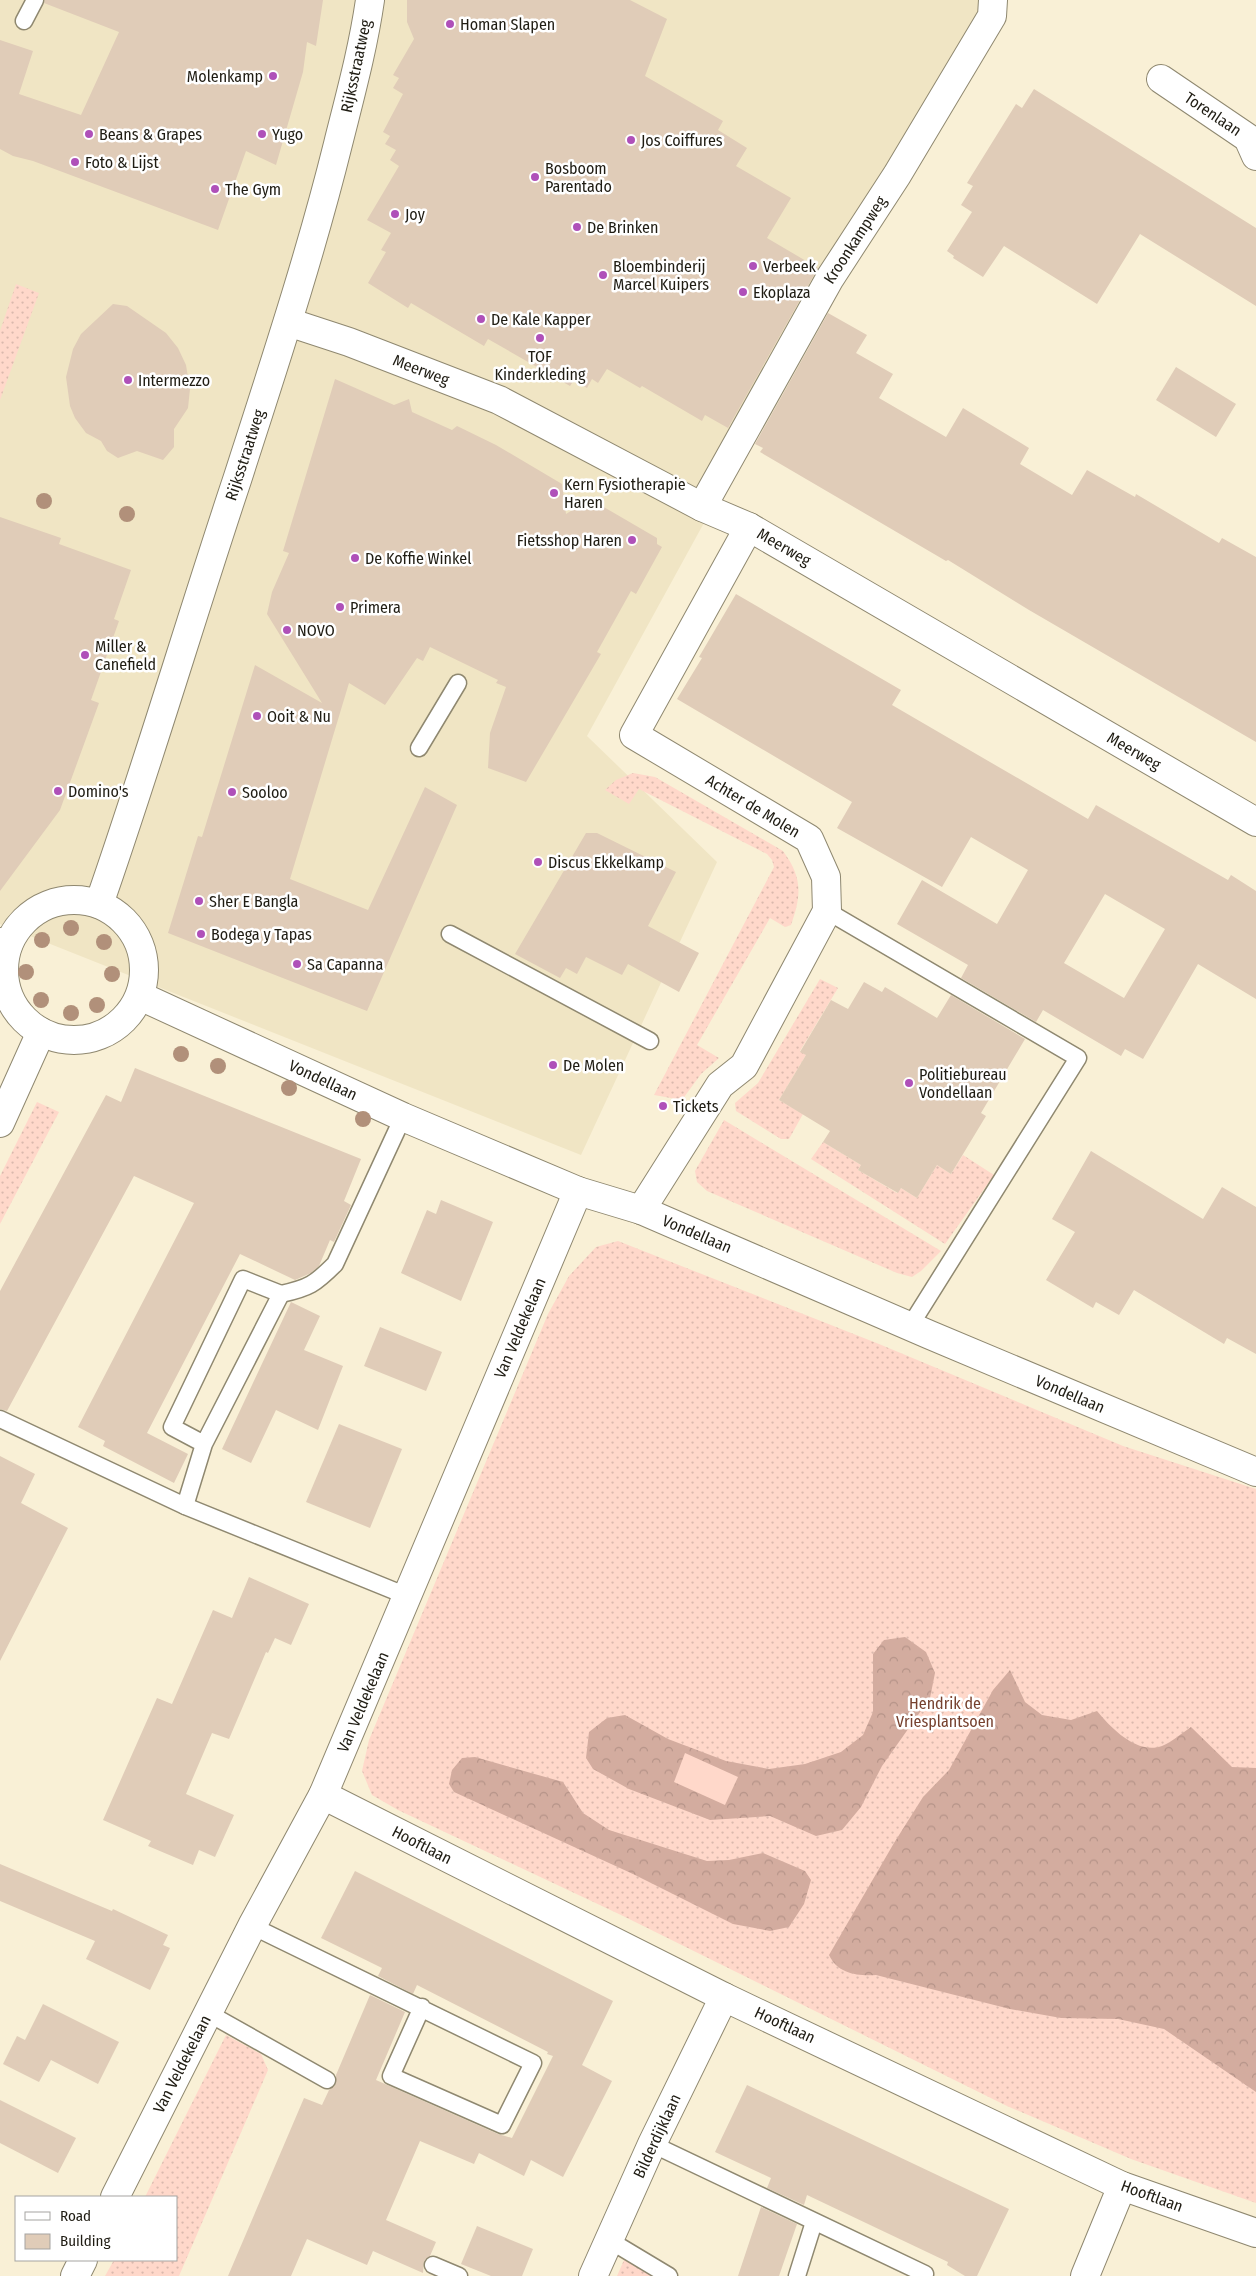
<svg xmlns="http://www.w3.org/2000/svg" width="1256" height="2276" viewBox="0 0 1256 2276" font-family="'Fira Sans Condensed',sans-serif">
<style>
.built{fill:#f0e5c4}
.grass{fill:url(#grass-dots)}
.forest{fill:url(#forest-crowns)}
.garden{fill:#ffd8ca}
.building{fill:#e0ccb8;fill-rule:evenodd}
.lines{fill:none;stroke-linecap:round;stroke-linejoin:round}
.service-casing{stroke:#8f8870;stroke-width:19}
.minor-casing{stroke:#8f8870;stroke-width:30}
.tertiary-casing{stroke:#8f8870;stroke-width:30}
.secondary-casing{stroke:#8f8870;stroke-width:30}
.service{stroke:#fff;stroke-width:16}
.minor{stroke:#fff;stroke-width:28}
.tertiary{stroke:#fff;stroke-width:28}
.secondary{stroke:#fff;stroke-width:28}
.tree{fill:#b1907a}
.poi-dot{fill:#af50b9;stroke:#fff;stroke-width:2}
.labels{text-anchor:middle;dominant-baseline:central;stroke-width:5;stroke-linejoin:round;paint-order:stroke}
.poi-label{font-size:16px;fill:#1f1c13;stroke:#fff;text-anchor:start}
.street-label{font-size:16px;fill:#1f1c13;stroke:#fff}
.park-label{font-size:16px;fill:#76412e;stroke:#fff}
</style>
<defs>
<pattern id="grass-dots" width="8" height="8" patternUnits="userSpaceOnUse" patternTransform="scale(1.25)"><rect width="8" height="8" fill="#ffd8ca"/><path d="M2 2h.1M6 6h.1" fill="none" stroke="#dab9ad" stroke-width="1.8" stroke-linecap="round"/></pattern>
<pattern id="forest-crowns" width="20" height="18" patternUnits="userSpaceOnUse" patternTransform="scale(1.25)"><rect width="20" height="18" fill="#d3ac9f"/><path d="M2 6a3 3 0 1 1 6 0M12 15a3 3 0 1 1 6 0" fill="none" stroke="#b59388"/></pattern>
</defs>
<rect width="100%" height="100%" fill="#f9f0d6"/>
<path class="built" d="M0,0h991l-404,736 130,126 -136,293 -581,-231z"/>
<g class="grass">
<path d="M16,284l23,9 -39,107v-69z"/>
<path d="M633,773l22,4 128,74c19,26 19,43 8,74l-6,2 -15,-9 -73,127 22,13 -18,16 -19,26 -28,-5 120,-228 -2,-7 -5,-6 -128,-65 -10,15 -24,-14 11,-10z"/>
<path d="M820,979l18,9 -38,63 6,4 -27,45 24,14 -14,25h-8l-45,-28 -1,-8 23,-20z"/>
<path d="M37,1102l22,10 -59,112v-48z"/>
<path d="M724,1120l217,131 -20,20 -9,6 -15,-4 -190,-82 -10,-9 -2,-11z"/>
<path d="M823,1142l38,23 -3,5 39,23 4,-5 16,10 20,-33 14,9 12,-19 31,20 -49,69 -134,-85z"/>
<path d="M618,1241l261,103 244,102 133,43v714l-125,-44 -124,-53 -386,-191 -223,-105 -26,-15 -10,-24 7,-31 179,-426 21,-38 27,-29z"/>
<path d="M226,2035l35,19 7,16 -89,206h-74l9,-16h62v-63h-31z"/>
<path d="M624,2260l32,16h-39z"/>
</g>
<g class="forest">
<path d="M905,1637l21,15 9,21 -5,25 -48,68 -21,41 -19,23 -26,6 -46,-20 -60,4 -81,-31 -36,-20 -7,-11 3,-26 18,-14 18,-3 43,24 58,22 43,8 36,-5 36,-12 22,-17 10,-23v-58l11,-14z"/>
<path d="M1010,1670l15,32 17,13 29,5 26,-9c14,17 40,44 65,35 10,-4 20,-13 29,-19l41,40 24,1v324l-92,-63 -46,-10 -57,-1 -51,-9 -134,-34c-19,1 -38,-1 -47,-20l65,-112 29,-46 26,-27 44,-80z"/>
<path d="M475,1757l88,25 20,31 26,17 98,31 22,-1 34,-7 42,18 6,9 -7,24 -15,23 -19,4 -37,-7 -100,-50 -179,-82 -5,-8 3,-14 10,-12z"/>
</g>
<path class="garden" d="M685,1753l53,24 -13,28 -51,-23z"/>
<g class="building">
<path d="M45,0h278l-7,46 -9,-4 -4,30 -27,93 -30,-14 -28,79 -185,-69 -20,-5 -13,-7v-109l33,11 -14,43 62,21 38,-83 -75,-29z"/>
<path d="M407,0h223l37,19 -22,57 78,45 -5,9 29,18 -11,18 55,32 -24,40 51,30 -90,160 -23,-13 -3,6 -60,-35 -2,2 -33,-19 -9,14 -6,-4 -5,9 -13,-8 -4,6 -82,-47 -4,7 -73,-43 -3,5 -40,-25 18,-31 -5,-2 10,-17 -24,-13 32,-54 -9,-6 6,-10 -11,-6 5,-8 -7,-4 20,-38 -10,-6 6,-10 -6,-3 21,-36 -7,-17z"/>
<path d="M1034,89l222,139v78l-116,-72 -43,70 -93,-58 -21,31 -30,-19 1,-2 -7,-5 25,-39 -11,-7 12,-19 -6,-3 49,-79 6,4z"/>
<path d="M113,304l14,2 39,27 12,15 8,17 4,24 -2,19 -14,21v18l-11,13 -26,-9 -19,7 -11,-7 -6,-10 -15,-8 -11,-15 -5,-12 -4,-29 7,-28 8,-15z"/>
<path d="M828,313l39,22 -11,18 37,21 -14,24 67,39 17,-29 66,40 -9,16 52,31 15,-25 48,27 1,-3 83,49 3,-5 34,19v185l-227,-132 -81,-50 -2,1 -186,-109 3,-4 -8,-4z"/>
<path d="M1176,367l60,37 -20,33 -60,-37z"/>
<path d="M335,379l59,26 15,-6 3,13 40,18 5,-4 39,19 66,39 4,30 24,-15 67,39v6l5,3 -26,47 -5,-3 -34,61 4,2 -75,128 -38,-14 2,-35 16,-46 -10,-4 2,-3 -68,-33 -7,14 -6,-3 -32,47 -36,-22 -59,196 78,31 57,-123 32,18 -90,206 -199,-78 30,-97 4,1 53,-172 67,38 -55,-89 5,-22 17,-39 -6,-2z"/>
<path d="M0,517l61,21 -2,6 72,26 -17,49 5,2 -28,79 8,3 -39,107 -60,81z"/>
<path d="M736,594l165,96 -9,15 196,114 8,-14 132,75 3,-5 25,16v108l-58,-35 -55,95 -18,-10 -4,7 -78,-46 -7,12 -75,-44 7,-13 -71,-41 25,-44 75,44 31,-54 -57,-33 -29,50 -105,-59 15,-26 -175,-103 25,-41 -3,-1zM1105,894l60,35 -41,69 -60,-35z"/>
<path d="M586,833h11l79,39 -28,54 51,27 -20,39 -51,-28 -6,11 -36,-18 -9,17 -11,-6 -6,10 -45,-24z"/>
<path d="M864,982l18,10 3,-5 52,31 14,-23 74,44 -44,74 5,3 -35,58 -14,-9 -20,33 -16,-10 -3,5 -40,-23 3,-5 -38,-23 7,-11 -51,-31 27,-45 -6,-3 31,-52 17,9z"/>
<path d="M135,1068l226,91 -17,42 7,4 -17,37 -4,-2 -11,26 -8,7 -16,7 -55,-26 -93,179 41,21 -14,29 -71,-37 2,-5 -27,-14 116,-224 -60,-27 -127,235 -7,-2v-118l106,-196 15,7z"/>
<path d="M1091,1151l112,68 19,-32 34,20v147l-29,-16 -3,6 -90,-54 -15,25 -23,-13 -3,6 -47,-28 29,-48 -23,-13z"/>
<path d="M441,1200l52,22 -32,79 -60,-28 26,-63 9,4z"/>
<path d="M291,1302l29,14 -16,34 39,16 -25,64 -42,-20 -25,53 -29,-14z"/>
<path d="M380,1327l62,25 -16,39 -62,-25z"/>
<path d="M339,1424l63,25 -32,79 -64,-26z"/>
<path d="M0,1456l35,18 -14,29 47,25 -68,133z"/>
<path d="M249,1577l60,27 -18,41 -16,-7 -7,15 -2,-1 -37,87 -17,-6 -26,61 48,21 -19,42 -16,-7 -6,15 -45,-19 3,-5 -48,-21 54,-122 15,6 41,-94 19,8z"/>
<path d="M0,1864l112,47 1,-2 55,26 -5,10 7,3 -20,42 -64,-31 9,-18 -95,-40z"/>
<path d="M355,1871l258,130 -31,64 30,16 -49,96 -32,-17 -7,16 -45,-23 -5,11 -54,-23 -34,79 50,22 -6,14 -6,5 -1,12 -50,-22 -6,14 -60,-26 -16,37h-63l76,-178 18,7 7,-15 6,-5 1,-10 34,-80 35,17 -29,68 122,54 14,4 41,-82 -6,-2 1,-2 -131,-67 -4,9 -35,-18 4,-8 -61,-30z"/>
<path d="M43,2004l76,38 -21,42 -47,-24 -12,22 -36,-18 14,-28 8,4z"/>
<path d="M747,2085l262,124 -32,67h-12l-18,-11 1,-3 -141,-67 -3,10 -37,-17 4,-10 -56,-26z"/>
<path d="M0,2100l76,38 -18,35 -58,-30z"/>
<path d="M761,2207l36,17 -18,52h-41z"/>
<path d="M477,2226l56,23 -11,27h-31l-30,-12z"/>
</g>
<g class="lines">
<defs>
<g id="service">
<path d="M24,21l11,-21"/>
<path d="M419,748l39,-65"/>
<path d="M827,911l251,147 -168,268"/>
<path d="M450,934l200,107"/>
<path d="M281,1294c28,-6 34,-10 54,-30l68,-147"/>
<path d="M0,1419l185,87 222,90"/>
<path d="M185,1506l19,-62 -32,-17 71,-148 38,15 -77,150"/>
<path d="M252,1926l281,137 -31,62 -111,-49 31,-69"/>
<path d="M208,2013l119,67"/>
<path d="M652,2144l273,130 -1,2"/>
<path d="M609,2240l60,36"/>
<path d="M433,2265l26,11"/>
<path d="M797,2276l17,-54"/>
</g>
<g id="minor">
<path d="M1161,79l87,59 8,18"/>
<path d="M288,322l61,20 150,58 203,107 47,20 507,295"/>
<path d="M702,507l128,-229 67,-103 95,-159 1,-16"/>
<path d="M641,1210l79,-125 24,-19 83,-155 -1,-34 -17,-38 -175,-104 115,-208"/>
<path d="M323,1795l401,202 398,189 134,47"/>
<path d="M115,2197l137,-271 71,-131 255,-604"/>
<path d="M75,2276l8,-16"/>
<path d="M593,2276l59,-132 72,-147"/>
<path d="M1085,2276l37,-90"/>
</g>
<g id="tertiary">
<path d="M0,942l8,3"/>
<path d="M140,996l263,121 175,74 63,19 289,125 326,137"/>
</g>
<g id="secondary">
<circle cx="74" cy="970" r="70"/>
<path d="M99,904c49,-140 91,-283 138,-424 36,-112 73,-223 101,-336 12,-48 25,-95 32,-144"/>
<path d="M0,1123l41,-91"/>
</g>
</defs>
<use href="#service" class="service-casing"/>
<use href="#minor" class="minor-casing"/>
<use href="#tertiary" class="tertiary-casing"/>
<use href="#secondary" class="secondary-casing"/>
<use href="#service" class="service"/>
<use href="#minor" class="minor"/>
<use href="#tertiary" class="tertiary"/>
<use href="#secondary" class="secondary"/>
</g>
<g class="tree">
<circle cx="44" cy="501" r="8"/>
<circle cx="127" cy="514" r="8"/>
<circle cx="71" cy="928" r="8"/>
<circle cx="42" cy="940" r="8"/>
<circle cx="104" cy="942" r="8"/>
<circle cx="26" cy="972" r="8"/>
<circle cx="112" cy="974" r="8"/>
<circle cx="41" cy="1000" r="8"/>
<circle cx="97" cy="1005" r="8"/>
<circle cx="71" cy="1013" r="8"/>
<circle cx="181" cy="1054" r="8"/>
<circle cx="218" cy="1066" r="8"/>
<circle cx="289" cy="1088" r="8"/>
<circle cx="363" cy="1119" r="8"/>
</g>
<g class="poi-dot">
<circle cx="450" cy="24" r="5"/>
<circle cx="273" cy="76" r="5"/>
<circle cx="89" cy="134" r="5"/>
<circle cx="262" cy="134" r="5"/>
<circle cx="631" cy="140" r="5"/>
<circle cx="75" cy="162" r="5"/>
<circle cx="535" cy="177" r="5"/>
<circle cx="215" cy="189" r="5"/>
<circle cx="395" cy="214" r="5"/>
<circle cx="577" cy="227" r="5"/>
<circle cx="753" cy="266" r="5"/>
<circle cx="603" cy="275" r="5"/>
<circle cx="743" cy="292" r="5"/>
<circle cx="481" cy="319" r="5"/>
<circle cx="540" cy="338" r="5"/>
<circle cx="128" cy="380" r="5"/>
<circle cx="554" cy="493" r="5"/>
<circle cx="632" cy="540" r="5"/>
<circle cx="355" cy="558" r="5"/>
<circle cx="340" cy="607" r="5"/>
<circle cx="287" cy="630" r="5"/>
<circle cx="85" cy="655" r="5"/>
<circle cx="257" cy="716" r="5"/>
<circle cx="58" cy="791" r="5"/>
<circle cx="232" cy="792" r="5"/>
<circle cx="538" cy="862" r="5"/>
<circle cx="199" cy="901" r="5"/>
<circle cx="201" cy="934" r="5"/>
<circle cx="297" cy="964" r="5"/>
<circle cx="553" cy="1065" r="5"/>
<circle cx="909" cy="1083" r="5"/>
<circle cx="663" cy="1106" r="5"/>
</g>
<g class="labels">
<g class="poi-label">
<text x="460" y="24">Homan Slapen</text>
<text x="263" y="76" text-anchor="end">Molenkamp</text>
<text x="99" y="134">Beans &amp; Grapes</text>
<text x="272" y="134">Yugo</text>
<text x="641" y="140">Jos Coiffures</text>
<text x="85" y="162">Foto &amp; Lijst</text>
<text x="545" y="168">Bosboom<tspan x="545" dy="18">Parentado</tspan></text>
<text x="225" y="189">The Gym</text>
<text x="405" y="214">Joy</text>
<text x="587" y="227">De Brinken</text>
<text x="613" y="266">Bloembinderij<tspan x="613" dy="18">Marcel Kuipers</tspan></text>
<text x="763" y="266">Verbeek</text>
<text x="753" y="292">Ekoplaza</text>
<text x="491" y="319">De Kale Kapper</text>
<text x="540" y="356" text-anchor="middle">TOF<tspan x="540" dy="18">Kinderkleding</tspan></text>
<text x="138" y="380">Intermezzo</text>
<text x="564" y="484">Kern Fysiotherapie<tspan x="564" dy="18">Haren</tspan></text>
<text x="622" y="540" text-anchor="end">Fietsshop Haren</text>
<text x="365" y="558">De Koffie Winkel</text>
<text x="350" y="607">Primera</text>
<text x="297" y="630">NOVO</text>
<text x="95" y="646">Miller &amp;<tspan x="95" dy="18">Canefield</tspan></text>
<text x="267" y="716">Ooit &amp; Nu</text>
<text x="68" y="791">Domino's</text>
<text x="242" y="792">Sooloo</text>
<text x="548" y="862">Discus Ekkelkamp</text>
<text x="209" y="901">Sher E Bangla</text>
<text x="211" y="934">Bodega y Tapas</text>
<text x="307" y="964">Sa Capanna</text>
<text x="563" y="1065">De Molen</text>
<text x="919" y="1074">Politiebureau<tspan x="919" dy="18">Vondellaan</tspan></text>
<text x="673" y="1106">Tickets</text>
</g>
<g class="street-label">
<text transform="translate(356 66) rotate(-78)">Rijksstraatweg</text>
<text transform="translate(1213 114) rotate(34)">Torenlaan</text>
<text transform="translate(855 240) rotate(-57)">Kroonkampweg</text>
<text transform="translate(421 370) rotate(21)">Meerweg</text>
<text transform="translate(245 455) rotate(-72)">Rijksstraatweg</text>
<text transform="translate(784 547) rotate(30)">Meerweg</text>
<text transform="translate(1134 751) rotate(30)">Meerweg</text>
<text transform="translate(753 806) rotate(31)">Achter de Molen</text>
<text transform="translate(323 1080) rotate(25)">Vondellaan</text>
<text transform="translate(697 1234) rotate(23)">Vondellaan</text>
<text transform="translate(520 1328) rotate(-67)">Van Veldekelaan</text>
<text transform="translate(1070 1394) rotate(23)">Vondellaan</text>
<text transform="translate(363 1702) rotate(-67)">Van Veldekelaan</text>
<text transform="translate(422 1845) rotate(27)">Hooftlaan</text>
<text transform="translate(785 2025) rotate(25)">Hooftlaan</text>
<text transform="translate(182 2064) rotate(-63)">Van Veldekelaan</text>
<text transform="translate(657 2136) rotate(-65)">Bilderdijklaan</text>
<text transform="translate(1152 2196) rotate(20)">Hooftlaan</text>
</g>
<g class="park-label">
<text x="945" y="1703">Hendrik de<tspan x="945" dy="18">Vriesplantsoen</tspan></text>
</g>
</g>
<rect x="15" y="2196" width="162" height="65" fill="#ffffff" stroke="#a5a4a1"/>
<rect x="25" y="2212" width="25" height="8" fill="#ffffff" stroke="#a5a4a1"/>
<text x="60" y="2221" font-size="15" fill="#1f1c13">Road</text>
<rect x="25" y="2234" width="25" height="15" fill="#e0ccb8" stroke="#a5a4a1"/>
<text x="60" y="2246" font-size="15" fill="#1f1c13">Building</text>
</svg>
